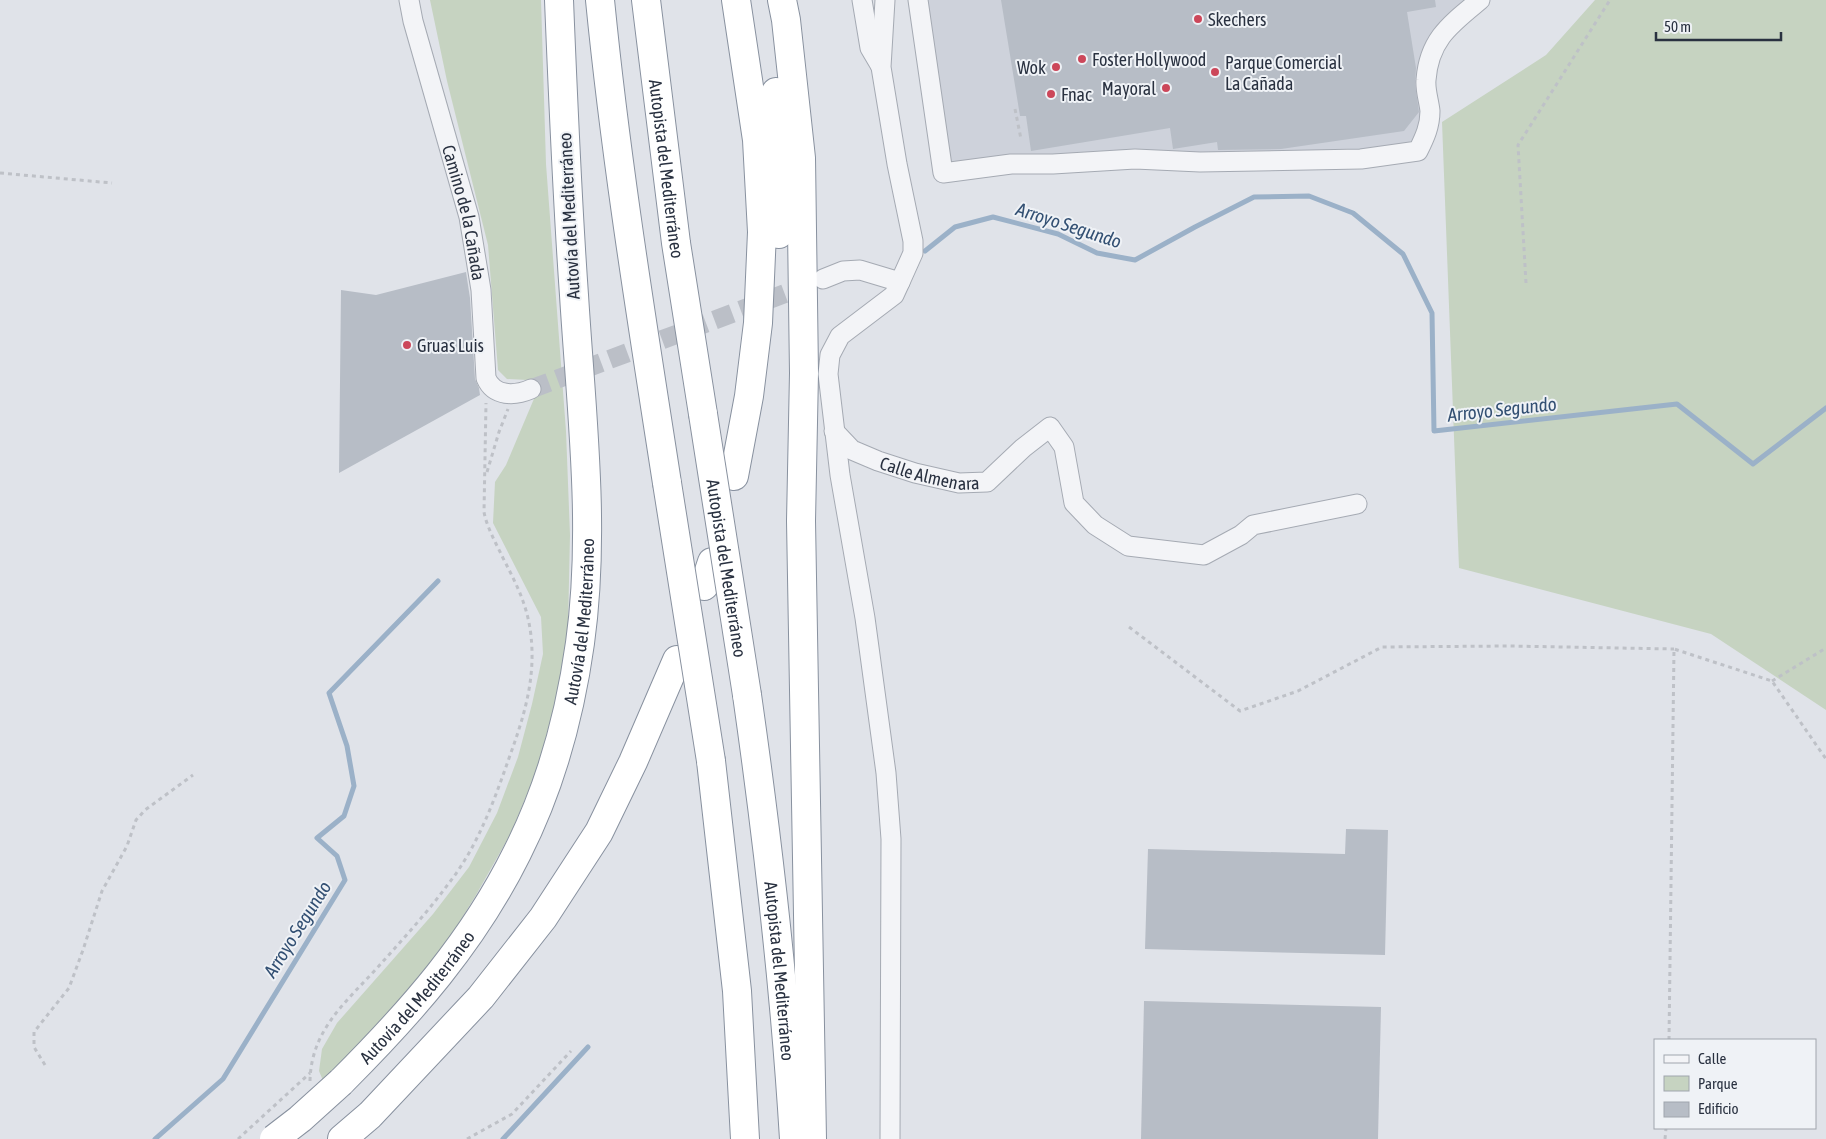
<svg xmlns="http://www.w3.org/2000/svg" width="1826" height="1139" viewBox="0 0 1826 1139" font-family="'Asap Condensed',sans-serif">
<style>
.built{fill:#ced2db}
.green{fill:#c6d3c1}
.lines{fill:none;stroke-linecap:round;stroke-linejoin:round}
.stream{stroke:#9bb1c8;stroke-width:5}
.building{fill:#b7bdc6}
.minor-tunnel{stroke:#bbbfc7;stroke-width:19;stroke-dasharray:19 9;stroke-linecap:butt}
.minor-casing{stroke:#a5aab3;stroke-width:21}
.highway-casing{stroke:#88919f;stroke-width:30}
.path{stroke:#bec1c7;stroke-width:3;stroke-dasharray:4 4;stroke-linecap:butt}
.minor{stroke:#f3f4f7;stroke-width:19}
.highway{stroke:#fff;stroke-width:28}
.highway-bridge-casing{stroke:#88919f;stroke-width:30;stroke-linecap:butt}
.highway-bridge{stroke:#fff;stroke-width:28}
.poi-dot{fill:#cc475a;stroke:#eff2f6;stroke-width:2}
.labels{text-anchor:middle;dominant-baseline:central;stroke-width:4;stroke-linejoin:round;paint-order:stroke}
.poi-label{font-size:18px;fill:#293140;stroke:#eff2f6;text-anchor:start}
.street-label{font-size:18px;fill:#293140;stroke:#eff2f6}
.water-label{font-size:19px;font-style:italic;fill:#335073;stroke:#eff2f6}
</style>
<rect width="100%" height="100%" fill="#e0e3e9"/>
<path class="built" d="M918,0h562l-42,40 -20,111 -475,22z"/>
<g class="green">
<path d="M430,0h111l5,164 20,267 4,104 -2,92 -11,68 -20,75 -26,63 -35,62 -31,51 -41,51 -80,86 -5,-12 3,-22 15,-26 96,-109 36,-47 28,-54 21,-56 14,-53 11,-50 -2,-37 -48,-94 2,-41 11,-17 30,-71 -8,-14 -21,-1 -9,-9 -10,-125 -41,-164z"/>
<path d="M1595,0h231v710l-115,-76 -252,-66 -17,-446 104,-67z"/>
</g>
<g class="lines">
<g class="stream">
<path d="M925,251l30,-24 38,-10 65,17 39,19 38,7 60,-33 59,-30 55,-1 44,17 50,41 29,59 2,118 243,-27 76,60 73,-56"/>
<path d="M155,1139l68,-60 122,-199 -8,-24 -20,-18 27,-22 10,-30 -7,-40 -18,-53 109,-112"/>
<path d="M503,1139l85,-92"/>
</g>
</g>
<g class="building">
<path d="M1001,0h434l1,7 -29,5 9,56 -1,16 4,28 -15,19 -123,18 -63,1 -1,-8 -44,7 -3,-21 -139,23 -5,-35h-6z"/>
<path d="M466,272l4,26 5,81 4,9 1,7 -141,78 2,-183 35,5z"/>
<path d="M1346,829l42,1 -3,125 -240,-6 3,-100 197,5z"/>
<path d="M1144,1001l237,6 -3,132h-237z"/>
</g>
<g class="lines">
<path class="minor-tunnel" d="M531,389l282,-106"/>
<defs>
<g id="minor">
<path id="s1" d="M409,0l4,21 56,196 12,73 5,88c8,19 29,18 45,11"/>
<path d="M862,0l8,48 10,17"/>
<path d="M918,0l25,173 68,-9h42l82,-5 65,3 161,-3 57,-8c7,-14 12,-25 12,-40 -1,-10 -5,-21 -4,-31 3,-41 25,-56 54,-80"/>
<path d="M823,279l20,-8 17,-1 40,12 13,-29v-12l-16,-77 -16,-97 4,-67"/>
<path id="s2" d="M834,431l18,19 26,11 37,12 44,10 28,-1 36,-34 27,-21 14,20 10,56 21,22 33,21 76,9 37,-20 12,-10 104,-21"/>
<path d="M890,1139l1,-300 -5,-66 -21,-155 -25,-143 -12,-101 2,-19 10,-19 54,-41 6,-13"/>
</g>
<g id="highway">
<path d="M600,0c16,162 42,322 67,483"/>
<path id="s3" d="M646,0l30,243 27,171"/>
<path d="M782,0l4,20 15,138 3,215 -3,148 11,618"/>
<path d="M776,92l4,93 -1,49"/>
<path d="M734,476l15,-80 9,-73 4,-91 -5,-92 -21,-140"/>
<path d="M704,586l8,-24"/>
<path id="s4" d="M747,695c21,147 38,295 47,444"/>
<path d="M711,761l26,230 8,148"/>
<path id="s5" d="M341,1082c70,-70 132,-140 176,-229 33,-65 53,-138 63,-210 16,-114 1,-234 -6,-348 -7,-98 -11,-196 -15,-295"/>
<path d="M342,1139l28,-24 111,-118 62,-79 56,-86 34,-70 44,-102"/>
</g>
</defs>
<use href="#minor" class="minor-casing"/>
<use href="#highway" class="highway-casing"/>
<g class="path">
<path d="M1015,109l6,30"/>
<path d="M0,173l112,10"/>
<path d="M1526,283l-8,-138 92,-145"/>
<path d="M487,472l12,-40 9,-23"/>
<path d="M1129,627l111,84 58,-20 84,-44 127,-1 165,3"/>
<path d="M1772,681l54,-33"/>
<path d="M1669,1040l5,-391 98,32 54,78"/>
<path d="M45,1065l-11,-18v-15l35,-44 14,-38 19,-59 25,-45 9,-26 9,-10 48,-35"/>
<path d="M310,1081c1,-51 36,-79 68,-114 24,-27 49,-54 71,-84 28,-36 44,-79 59,-122 13,-36 25,-71 24,-110 -1,-38 -12,-60 -29,-93 -7,-15 -16,-30 -19,-46l2,-109"/>
<path d="M238,1139l72,-66"/>
<path d="M467,1139l45,-25 59,-63"/>
<path d="M1665,1139l1,-11"/>
</g>
<use href="#minor" class="minor"/>
<use href="#highway" class="highway"/>
<defs>
<g id="highway-bridge">
<path id="s6" d="M703,414l44,281"/>
<path d="M667,483l44,278"/>
<path d="M274,1139l26,-20 41,-37"/>
</g>
</defs>
<use href="#highway-bridge" class="highway-bridge-casing"/>
<use href="#highway-bridge" class="highway-bridge"/>
</g>
<g class="poi-dot">
<circle cx="1198" cy="19" r="5"/>
<circle cx="1082" cy="59" r="5"/>
<circle cx="1056" cy="67" r="5"/>
<circle cx="1215" cy="72" r="5"/>
<circle cx="1166" cy="88" r="5"/>
<circle cx="1051" cy="94" r="5"/>
<circle cx="407" cy="345" r="5"/>
</g>
<g class="labels">
<g class="poi-label">
<text x="1208" y="19">Skechers</text>
<text x="1092" y="59">Foster Hollywood</text>
<text x="1225" y="62">Parque Comercial<tspan x="1225" dy="21">La Cañada</tspan></text>
<text x="1046" y="67" text-anchor="end">Wok</text>
<text x="1156" y="88" text-anchor="end">Mayoral</text>
<text x="1061" y="94">Fnac</text>
<text x="417" y="345">Gruas Luis</text>
</g>
<g class="street-label">
<text stroke="none"><textPath href="#s3" startOffset="170">Autopista del Mediterráneo</textPath></text>
<text stroke="none"><textPath href="#s1" startOffset="220">Camino de la Cañada</textPath></text>
<text transform="translate(569 216) rotate(-93)">Autovía del Mediterráneo</text>
<text stroke="none"><textPath href="#s2" startOffset="108">Calle Almenara</textPath></text>
<text stroke="none"><textPath href="#s6" startOffset="156">Autopista del Mediterráneo</textPath></text>
<text stroke="none"><textPath href="#s5" startOffset="532">Autovía del Mediterráneo</textPath></text>
<text stroke="none"><textPath href="#s4" startOffset="278">Autopista del Mediterráneo</textPath></text>
<text stroke="none"><textPath href="#s5" startOffset="114">Autovía del Mediterráneo</textPath></text>
</g>
<g class="water-label">
<text transform="translate(1069 225) rotate(18)">Arroyo Segundo</text>
<text transform="translate(1502 409) rotate(-6)">Arroyo Segundo</text>
<text transform="translate(297 929) rotate(-58)">Arroyo Segundo</text>
</g>
</g>
<rect x="1654" y="1039" width="162" height="90" fill="#eff2f6" stroke="#a0a5ad"/>
<rect x="1664" y="1055" width="25" height="8" fill="#f3f4f7" stroke="#a0a5ad"/>
<text x="1698" y="1064" font-size="15" fill="#293140">Calle</text>
<rect x="1664" y="1076" width="25" height="15" fill="#c6d3c1" stroke="#a0a5ad"/>
<text x="1698" y="1089" font-size="15" fill="#293140">Parque</text>
<rect x="1664" y="1102" width="25" height="15" fill="#b7bdc6" stroke="#a0a5ad"/>
<text x="1698" y="1114" font-size="15" fill="#293140">Edificio</text>
<path d="M1656 32v8h125v-8" fill="none" stroke="#293140" stroke-width="2.5"/>
<text x="1664" y="32" font-size="15" fill="#293140" stroke="#eff2f6" stroke-width="4" paint-order="stroke">50 m</text>
</svg>
